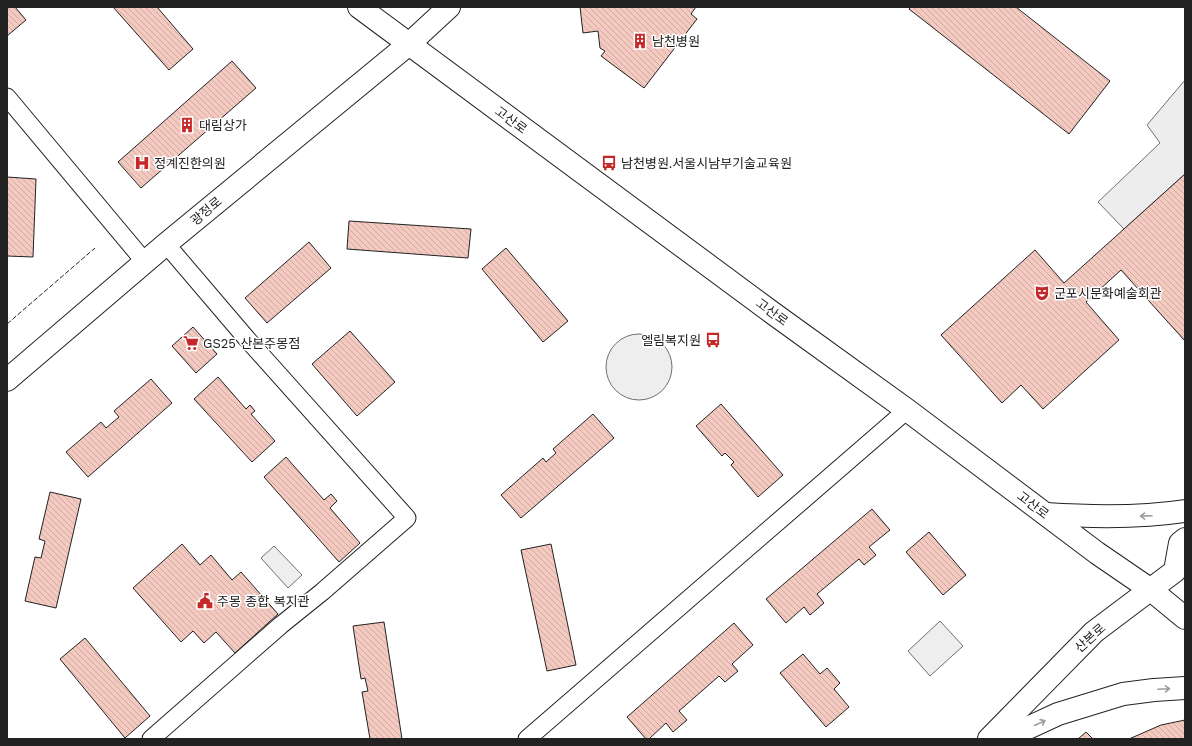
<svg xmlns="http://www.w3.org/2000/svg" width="1192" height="746" viewBox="0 0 1192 746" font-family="'Work Sans','Noto Sans KR',sans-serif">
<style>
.green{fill:#eee;stroke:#6f6f6f}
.parking{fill:#ededed;stroke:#6f6f6f}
.building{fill:url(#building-back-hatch);stroke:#222}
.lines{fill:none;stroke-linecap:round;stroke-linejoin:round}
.minor-casing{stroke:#222;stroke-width:19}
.tertiary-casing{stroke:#222;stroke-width:24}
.minor{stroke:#fff;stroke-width:17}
.tertiary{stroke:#fff;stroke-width:22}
.fence{stroke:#222;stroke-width:1;stroke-dasharray:5 2;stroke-linecap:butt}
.oneway{stroke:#9c9c9c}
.labels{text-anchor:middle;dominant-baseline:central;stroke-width:3;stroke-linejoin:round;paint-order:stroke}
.poi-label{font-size:13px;fill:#222;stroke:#fff;text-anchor:start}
.street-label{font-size:13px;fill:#222;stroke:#fff}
</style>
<defs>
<pattern id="building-back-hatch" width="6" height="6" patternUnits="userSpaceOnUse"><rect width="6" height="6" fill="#f3c9c0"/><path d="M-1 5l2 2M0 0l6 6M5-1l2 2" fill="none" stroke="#d0aca5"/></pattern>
</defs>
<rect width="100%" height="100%" fill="#fff"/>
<g class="green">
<circle cx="639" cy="367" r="33"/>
<path d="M274,546l28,29 -14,13 -27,-30z"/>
<path d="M940,621l23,25 -33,30 -22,-25z"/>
</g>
<path class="parking" d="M1185,80v94l-61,55 -26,-27 62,-59 -13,-18z"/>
<g class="building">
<path d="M7,7h8l11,13 -19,16z"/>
<path d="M113,7h44l36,42 -24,21z"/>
<path d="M580,7h116l-5,7 6,5 -53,69 -43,-32 4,-5 -5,-3 -2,-17 -15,2z"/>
<path d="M911,7h105l94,74 -41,53 -160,-125z"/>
<path d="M232,61l24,27 -115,100 -23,-26z"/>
<path d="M1185,174v167l-64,-71 -35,32 33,38 -76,69 -22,-24 -19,18 -61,-68 94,-85 29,33z"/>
<path d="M7,177l29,2 -3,78 -26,-1z"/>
<path d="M349,221l122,8 -3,29 -121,-9z"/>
<path d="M309,242l22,26 -64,55 -22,-25z"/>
<path d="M506,248l62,73 -25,21 -61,-73z"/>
<path d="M193,327l24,27 -21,19 -24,-27z"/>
<path d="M350,331l45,51 -38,34 -45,-52z"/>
<path d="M218,377l28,32 4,-4 5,6 -4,3 24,27 -23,21 -58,-63z"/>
<path d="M151,379l21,24 -84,74 -22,-25 35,-30 5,6 13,-11 -5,-6z"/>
<path d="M721,404l62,71 -25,22 -27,-32 3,-3 -9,-9 -3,3 -26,-30z"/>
<path d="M593,414l21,24 -93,80 -20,-23 42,-37 3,4 10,-9 -3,-4z"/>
<path d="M286,457l38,43 7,-6 6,7 -7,7 30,35 -21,19 -75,-85z"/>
<path d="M50,492l31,7 -25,109 -31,-7 10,-44 6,1 4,-17 -6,-2z"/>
<path d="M872,509l18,21 -21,17 7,8 -12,10 -5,-6 -42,35 7,9 -14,12 -6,-8 -18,16 -20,-24z"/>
<path d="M929,532l37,43 -23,20 -37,-43z"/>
<path d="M182,544l18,21 11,-10 21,25 9,-8 37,42 -43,39 -19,-21 -12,11 -11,-12 -12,11 -48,-54z"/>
<path d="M551,544l25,121 -29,6 -26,-121z"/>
<path d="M384,622l18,117h-32l-8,-47 6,-1 -3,-13 -4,1 -8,-53z"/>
<path d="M734,623l19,22 -21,19 6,7 -13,11 -6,-6 -40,35 8,9 -14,12 -7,-9 -17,16h-3l-19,-22z"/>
<path d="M85,638l65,78 -25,22 -65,-79z"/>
<path d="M803,654l17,20 7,-6 13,15 -6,6 15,18 -23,20 -46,-54z"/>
<path d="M1185,720v19h-56l32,-14z"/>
<path d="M1086,732l7,7h-15z"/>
</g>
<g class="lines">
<defs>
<g id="minor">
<path d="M7,97l138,165"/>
<path d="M151,739l130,-114 41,-33 85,-74 -160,-179 -81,-95"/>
<path d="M527,739l380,-329"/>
</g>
<g id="tertiary">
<path d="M359,7l415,307 133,96 190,143 54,37 34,28"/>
<path d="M7,380l159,-136 243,-200 40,-37"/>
<path d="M1046,514c46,3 93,4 139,-3"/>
<path d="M989,739l105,-107 81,-61 5,-28 5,-4"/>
<path d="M1004,739l54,-25 65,-20 31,-4 31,-2"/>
</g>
</defs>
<use href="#minor" class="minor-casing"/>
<use href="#tertiary" class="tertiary-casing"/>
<use href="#minor" class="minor"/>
<use href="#tertiary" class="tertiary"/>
<path class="fence" d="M7,324l88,-76"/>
</g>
<defs><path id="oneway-shaft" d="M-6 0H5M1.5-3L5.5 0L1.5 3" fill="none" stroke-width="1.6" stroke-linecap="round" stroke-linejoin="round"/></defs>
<g class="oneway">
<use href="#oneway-shaft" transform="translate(1146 516) rotate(178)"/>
<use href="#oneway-shaft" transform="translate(1164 689) rotate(-3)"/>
<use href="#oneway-shaft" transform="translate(1040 723) rotate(-25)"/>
</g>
<defs>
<symbol id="building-bare" viewBox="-9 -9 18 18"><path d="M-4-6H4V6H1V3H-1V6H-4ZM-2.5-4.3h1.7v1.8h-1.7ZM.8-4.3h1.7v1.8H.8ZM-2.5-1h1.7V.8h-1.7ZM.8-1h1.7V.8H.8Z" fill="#c62828" stroke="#fff" stroke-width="2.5" paint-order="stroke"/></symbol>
<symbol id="hospital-bare" viewBox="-9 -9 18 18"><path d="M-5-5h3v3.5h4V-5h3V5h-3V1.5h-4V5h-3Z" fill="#c62828" stroke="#fff" stroke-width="2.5" paint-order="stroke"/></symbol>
<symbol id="bus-bare" viewBox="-9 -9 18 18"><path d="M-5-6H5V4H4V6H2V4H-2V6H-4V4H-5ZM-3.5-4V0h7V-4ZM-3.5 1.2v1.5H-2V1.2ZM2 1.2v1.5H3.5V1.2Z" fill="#c62828" stroke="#fff" stroke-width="2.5" paint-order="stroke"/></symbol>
<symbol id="theatre-bare" viewBox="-9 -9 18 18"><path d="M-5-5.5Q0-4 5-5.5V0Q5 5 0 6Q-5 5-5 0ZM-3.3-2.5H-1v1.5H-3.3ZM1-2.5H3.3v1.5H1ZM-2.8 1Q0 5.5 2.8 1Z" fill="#c62828" stroke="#fff" stroke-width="2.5" paint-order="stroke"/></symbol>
<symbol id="supermarket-bare" viewBox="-9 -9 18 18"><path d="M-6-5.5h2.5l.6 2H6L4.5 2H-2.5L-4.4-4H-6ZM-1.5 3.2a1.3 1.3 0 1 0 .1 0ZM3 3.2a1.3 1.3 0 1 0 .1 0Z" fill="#c62828" stroke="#fff" stroke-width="2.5" paint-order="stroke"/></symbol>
<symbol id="civic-bare" viewBox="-9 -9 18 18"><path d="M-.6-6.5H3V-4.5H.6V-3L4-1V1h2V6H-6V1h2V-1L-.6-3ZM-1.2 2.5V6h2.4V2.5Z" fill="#c62828" stroke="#fff" stroke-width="2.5" paint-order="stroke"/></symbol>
</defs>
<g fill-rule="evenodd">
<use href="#building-bare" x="629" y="30" width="22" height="22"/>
<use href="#building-bare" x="176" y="114" width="22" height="22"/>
<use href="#hospital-bare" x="131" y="152" width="22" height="22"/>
<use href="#bus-bare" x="598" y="152" width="22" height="22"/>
<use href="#theatre-bare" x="1031" y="282" width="22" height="22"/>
<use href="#bus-bare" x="702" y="329" width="22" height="22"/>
<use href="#supermarket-bare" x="180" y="332" width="22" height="22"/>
<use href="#civic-bare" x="194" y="590" width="22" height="22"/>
</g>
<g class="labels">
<g class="poi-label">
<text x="652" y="41">남천병원</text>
<text x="199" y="125">대림상가</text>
<text x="154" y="163">정계진한의원</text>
<text x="621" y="163">남천병원.서울시남부기술교육원</text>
<text x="1054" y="293">군포시문화예술회관</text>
<text x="701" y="340" text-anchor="end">엘림복지원</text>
<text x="203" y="343">GS25 산본주몽점</text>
<text x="217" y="601">주몽 종합 복지관</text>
</g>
<g class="street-label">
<text transform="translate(511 120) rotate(36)">고산로</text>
<text transform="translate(206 211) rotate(-40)">광정로</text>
<text transform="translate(772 312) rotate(36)">고산로</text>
<text transform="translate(1033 505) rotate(37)">고산로</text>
<text transform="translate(1090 638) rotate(-42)">산본로</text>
</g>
</g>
<rect width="1192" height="746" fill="none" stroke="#222222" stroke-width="16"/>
</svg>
